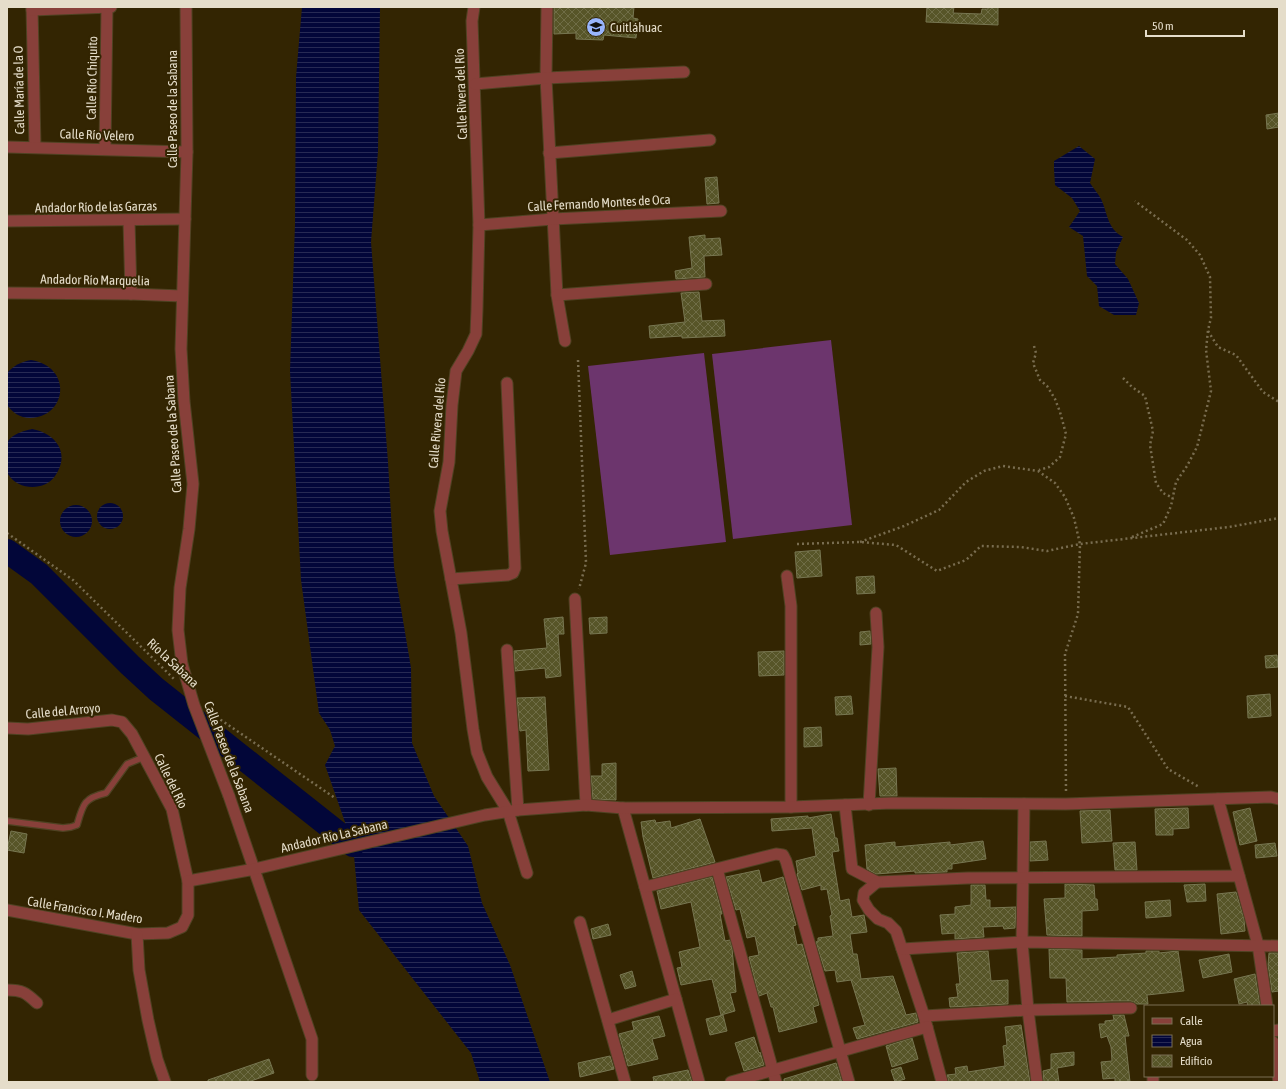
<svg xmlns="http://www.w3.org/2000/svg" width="1286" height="1089" viewBox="0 0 1286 1089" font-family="'Asap Condensed',sans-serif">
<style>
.pitch{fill:#6c356d}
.water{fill:url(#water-rules)}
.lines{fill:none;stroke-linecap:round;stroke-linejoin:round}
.river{stroke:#020639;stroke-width:24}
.building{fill:url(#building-cross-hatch);stroke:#777651}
.service-casing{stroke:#4f4222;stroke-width:8}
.minor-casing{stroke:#4f4222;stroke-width:13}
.path{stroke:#796d50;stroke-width:2.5;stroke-dasharray:2 3;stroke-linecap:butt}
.service{stroke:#88403a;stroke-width:5.5}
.minor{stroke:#88403a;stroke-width:11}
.minor-bridge-casing{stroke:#4f4222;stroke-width:13;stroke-linecap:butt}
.minor-bridge{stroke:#88403a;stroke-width:11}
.labels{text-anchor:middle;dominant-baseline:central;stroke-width:4;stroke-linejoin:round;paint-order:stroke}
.poi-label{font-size:13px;fill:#e5ddca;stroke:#332502;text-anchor:start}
.street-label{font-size:13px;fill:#e5ddca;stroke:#332502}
</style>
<defs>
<pattern id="water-rules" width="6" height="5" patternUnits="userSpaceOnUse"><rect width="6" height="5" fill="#020639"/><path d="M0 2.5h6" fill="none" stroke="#272a54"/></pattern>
<pattern id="building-cross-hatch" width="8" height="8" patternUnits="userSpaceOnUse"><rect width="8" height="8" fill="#575528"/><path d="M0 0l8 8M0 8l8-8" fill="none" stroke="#6f6d46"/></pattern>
</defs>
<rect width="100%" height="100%" fill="#332502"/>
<g class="pitch">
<path d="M831,340l21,185 -119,14 -21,-185z"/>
<path d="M704,353l22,189 -116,13 -22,-189z"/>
</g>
<g class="water">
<path d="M302,7h78l-2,144 -7,91 17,220 6,105 17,101 1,75 22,53 34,50 14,57 28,62 40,117h-70l-9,-29 -112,-143 -6,-65 -28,-80 10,-19 -5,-16 -11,-17 -18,-133 -11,-209 5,-147 1,-147z"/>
<path d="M1079,146l16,13 -5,24c3,5 8,10 11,16 7,15 6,29 22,38l-7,15 -1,12 13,15 11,24 -3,12h-22l-15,-9 -2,-20 -10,-10 -4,-40 -14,-9 11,-16 -8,-13 -17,-13 -1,-16v-8z"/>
<path d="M31,360c42,7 36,57 -1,58 -10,0 -18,-6 -23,-13v-32c7,-8 14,-11 24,-13z"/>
<path d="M32,429c24,4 39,25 23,47 -10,15 -37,15 -47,-2 -2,-4 -1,-10 -1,-15 0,-4 -1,-11 0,-15 3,-10 17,-13 25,-15z"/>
<circle cx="110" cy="516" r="13"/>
<circle cx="76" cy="521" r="16"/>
</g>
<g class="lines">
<path class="river" d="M7,551l32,23 91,91 26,24 197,156"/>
</g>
<g class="building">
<path d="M554,7h80l-1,11 5,1 -2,19 -32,-3 -1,5 -27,-1v-6l-22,1z"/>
<path d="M927,7h27l-1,6 28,1 1,-5h6v-2h10v18l-72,-3z"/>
<path d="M1279,113v14l-12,2 -1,-14z"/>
<path d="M717,177l2,26 -12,1 -2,-26z"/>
<path d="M705,235v4l15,-1 2,17 -18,1 1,21 -29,2 -1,-8 17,-3 -3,-31z"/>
<path d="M699,292l3,29 22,-1 1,16 -43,2v-2l-32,2 -1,-12 36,-4 -4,-29z"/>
<path d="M820,550l2,26 -25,2 -2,-26z"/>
<path d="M874,576l1,17 -18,1 -1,-17z"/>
<path d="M563,617l1,17h-6l3,42 -15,2 -1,-10 -30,3 -1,-20 33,-3 -3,-29z"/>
<path d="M607,617v16l-17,1 -1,-16z"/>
<path d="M870,631l1,13 -11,1v-13z"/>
<path d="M784,651v24l-25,1 -1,-24z"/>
<path d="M1277,655l1,12 -12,1 -1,-12z"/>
<path d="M1270,694l1,22 -23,2 -1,-22z"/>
<path d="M851,696l2,18 -17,1 -1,-18z"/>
<path d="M545,697l4,73 -21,1 -2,-41 -6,1 -3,-33z"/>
<path d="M821,727l1,19 -18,1v-19z"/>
<path d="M616,763v37l-23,-1 -2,-23h11v-12z"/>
<path d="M896,768l1,28h-17l-2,-27z"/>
<path d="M1188,808l1,20 -16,1v6h-17l-1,-26z"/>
<path d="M1250,808l7,33 -17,4 -7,-33z"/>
<path d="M1110,810l2,31 -30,2 -2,-32z"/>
<path d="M831,814l4,24h2l2,13 -7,1 8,49 9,-2 3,18 12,-2 3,17 -17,2 3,20h4l4,25 32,-3 13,39 10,-2 2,9 -61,17 -4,-11 12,-3 -14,-45 -14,2 -2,-12 -10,1 -9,-29 2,-1v-3l15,-2 -3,-20 2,-1 -5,-26 -6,1v-5l-19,5 -5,-16 1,-1 -2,-12 20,-5 -4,-28 -40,3 -1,-12 37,-3v2z"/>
<path d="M700,819l15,43 -62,16 -10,-41 -2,-15 14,-2 1,3 14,-2 1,7z"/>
<path d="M11,831l16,3 -3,19 -17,-3z"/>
<path d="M983,841l3,18 -34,5v5h-5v3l-32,1v-2l-39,3 -9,-5 -2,-24 30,-3v5l55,-5v3z"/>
<path d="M1046,841l2,19 -18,1v-19z"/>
<path d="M1135,842l2,28h-22l-2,-27z"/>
<path d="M1275,843l2,13 -21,2 -1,-13z"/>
<path d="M759,870l3,13 21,-6 13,48 -3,1 4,19 5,-1 17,61 -6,2 4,15 -38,10 -6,-25h-2l-4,-14 -8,3 -10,-39 10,-2 -4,-19 -8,2 -7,-29 -4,1 -10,-33z"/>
<path d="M712,877l10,37h-2l5,27 5,-1 2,8 4,44 -6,1 5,18 -14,4 -9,-36 -31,6 -4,-17 5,-1 -3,-15 21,-5 -9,-45 -30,7 -4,-18z"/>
<path d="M1065,884l29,1 1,14h2l1,11 -16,1v25l-35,-1 -3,-36 21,-1z"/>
<path d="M1205,884l1,17 -19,1 -3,-17z"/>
<path d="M971,885h14l1,15h4v8l26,-1 -1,21 -11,1 -1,-3 -20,1 1,10 -29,2v-6l-13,1 -2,-19 15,-1v-7l16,-2z"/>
<path d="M1236,892l8,27 1,12 -24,3 -4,-40z"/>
<path d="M1170,900l1,16 -25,2 -1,-16z"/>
<path d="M608,924l3,11 -18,4 -2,-10z"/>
<path d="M1049,949l33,1v9l35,-2v-2l29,-2v-2h13v2l19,-2 6,40 -37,4 1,9h-11l-6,-3h-20l-44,1 -1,-24h-16z"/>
<path d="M988,951l3,30 17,-1v24l-58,3 -1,-9 9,-1 -2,-13h4l-3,-31z"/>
<path d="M1269,953h10v38l-7,1 -4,-27z"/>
<path d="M1229,954l3,18 -29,6 -4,-18z"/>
<path d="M632,971l4,15 -11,3 -5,-14z"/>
<path d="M1255,974l5,32h-12l-1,-4 -8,2 -5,-25z"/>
<path d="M723,1015l4,16 -17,4 -4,-16z"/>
<path d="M1113,1015h11l5,21h-4l5,46h-15v-4l-12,1 -2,-17 11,-1 -1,-14 -4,-11 -6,2 -2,-14h6v-3l9,-1z"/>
<path d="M659,1016l6,20 -13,3 6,20 -30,7 -9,-32 15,-4 -2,-8z"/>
<path d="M1021,1025l9,57h-81l-2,-7 9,-1 -1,-6 12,-2 1,6 37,-6 -2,-20 4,-1 -2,-18z"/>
<path d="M754,1037l5,16 1,-1 4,13 -20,6 -9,-28z"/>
<path d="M912,1038l6,21 -26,8 -6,-21z"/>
<path d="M1074,1052v13l-17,3 2,14h-15l-1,-11 8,-2v-15z"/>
<path d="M610,1056l4,13 -34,8 -2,-14z"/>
<path d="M269,1059l5,14 -26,9h-40v-2z"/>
<path d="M836,1063l6,19h-58v-3z"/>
<path d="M901,1067l4,12 -10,3 -4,-12z"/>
<path d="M688,1070l4,12h-38l-1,-5z"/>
</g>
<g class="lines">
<defs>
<path id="service" d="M7,821l56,7 8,-1 6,-2c6,-21 7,-27 29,-32l21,-29 17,-7"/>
<g id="minor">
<path d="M32,7l3,140"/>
<path d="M474,7l-2,14 7,204 -2,84 -1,25 -8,17 -12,20 -4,34 -3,57 -9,49 2,20 19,102 12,96 4,23 10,25 21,34 19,62"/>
<path d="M547,7l-1,71 11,217 8,46"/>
<path d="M32,10l79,-3"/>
<path d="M475,84l71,-6 138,-6"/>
<path d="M7,147l180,5"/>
<path d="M105,149l2,-142"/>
<path d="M549,153l161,-13"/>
<path d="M7,221l178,-2"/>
<path d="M129,221l2,73"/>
<path d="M479,225l74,-6 168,-8"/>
<path d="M7,293l124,1 51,2"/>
<path d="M557,295l149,-11"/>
<path d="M787,576l4,30v201"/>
<path d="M451,579l57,-4 5,-2 2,-5 -8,-185"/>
<path d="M575,599l11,206"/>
<path d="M507,650l11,160"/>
<path d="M182,664l-4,-34 2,-42 9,-59 4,-45 -9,-83 -3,-52 6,-197 -1,-145"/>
<path d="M7,728l21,1 84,-9 10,2 10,12 40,75 16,72v34l-6,12 -14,6 -31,1 -130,-24"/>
<path d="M229,796l83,243v36"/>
<path d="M1218,799l40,146 9,61"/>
<path d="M1024,804l-2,138 6,68 9,72"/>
<path d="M845,805l7,64 25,13 91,-4 271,-2"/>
<path d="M869,805l9,-158 -2,-34"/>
<path d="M623,808l76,274"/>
<path d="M717,869l59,213"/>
<path d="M188,881l67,-12 230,-54 33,-5 68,-5 37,3 168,-1 101,-4 174,1 205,-7 8,2"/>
<path d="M877,882l-13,11 -1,7 6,10 9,9 10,4 8,8 28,85 18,66"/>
<path d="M645,887l131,-33 7,1 3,6 63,221"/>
<path d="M580,922l45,160"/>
<path d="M137,934l2,36 9,50 9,39 8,23"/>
<path d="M902,949l120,-7 257,4"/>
<path d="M7,990c16,0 19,3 30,13"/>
<path d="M924,1016l104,-6 103,-2"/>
<path d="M608,1020l68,-21"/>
<path d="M1273,1031l6,-1"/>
<path d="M1273,1042l6,40"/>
<path d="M1153,1076v6"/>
<path d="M731,1082l196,-55"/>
</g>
</defs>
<use href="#service" class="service-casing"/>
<use href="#minor" class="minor-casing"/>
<g class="path">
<path d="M1208,331l10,16 18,8 27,37 16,10"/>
<path d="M1034,346l2,7 -3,10 7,17 7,6 8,13 5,13 6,22 -6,23 -11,10 -10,3"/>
<path d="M578,360l8,203 -7,26"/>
<path d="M1123,378l9,9 13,9 8,35 -3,14 6,38 7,10 10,5"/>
<path d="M7,533l66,47 101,99"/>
<path d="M1132,537l31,-13 8,-18 5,-24 11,-16 10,-19 14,-56 -5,-41 2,-20 3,-12 -1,-41 -10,-22 -13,-15 -52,-39"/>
<path d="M860,542l44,-16 35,-16 27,-28 18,-11 19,-5 35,5 17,12 10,14 9,21 6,26 -2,70 -13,40 1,139"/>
<path d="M797,544l63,-2 36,3 41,26 29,-11 15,-14 40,1 26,4 33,-7 149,-17 50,-9"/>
<path d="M1065,696l63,11 40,62 31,18"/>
<path d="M209,710l12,10 114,78"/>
</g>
<use href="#service" class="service"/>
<use href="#minor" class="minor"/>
<defs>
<path id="minor-bridge" d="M182,664l12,41 35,91"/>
</defs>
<use href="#minor-bridge" class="minor-bridge-casing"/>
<use href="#minor-bridge" class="minor-bridge"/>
</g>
<defs>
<symbol id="school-disc" viewBox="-11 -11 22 22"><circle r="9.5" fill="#98b5fd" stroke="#332502"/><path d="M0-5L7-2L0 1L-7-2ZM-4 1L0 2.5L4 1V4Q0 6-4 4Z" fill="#111"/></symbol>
</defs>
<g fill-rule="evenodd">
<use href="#school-disc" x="585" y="16" width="22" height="22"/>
</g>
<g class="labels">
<g class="poi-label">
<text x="610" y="27">Cuitláhuac</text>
</g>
<g class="street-label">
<text transform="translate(92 78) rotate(-89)">Calle Río Chiquito</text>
<text transform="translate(19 90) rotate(-91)">Calle María de la O</text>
<text transform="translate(461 94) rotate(-92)">Calle Rivera del Río</text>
<text transform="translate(172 109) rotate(-90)">Calle Paseo de la Sabana</text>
<text transform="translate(97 135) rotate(2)">Calle Río Velero</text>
<text transform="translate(599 203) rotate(-3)">Calle Fernando Montes de Oca</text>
<text transform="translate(96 207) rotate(-1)">Andador Río de las Garzas</text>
<text transform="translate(95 280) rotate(1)">Andador Río Marquelia</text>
<text transform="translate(437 423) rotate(-85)">Calle Rivera del Río</text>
<text transform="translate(173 434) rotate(-94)">Calle Paseo de la Sabana</text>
<text transform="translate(173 663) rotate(43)">Río la Sabana</text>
<text transform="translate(63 711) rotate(-5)">Calle del Arroyo</text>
<text transform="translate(229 757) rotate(69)">Calle Paseo de la Sabana</text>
<text transform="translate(171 781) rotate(64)">Calle del Río</text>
<text transform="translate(334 836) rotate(-13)">Andador Río La Sabana</text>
<text transform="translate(85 910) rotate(9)">Calle Francisco I. Madero</text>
</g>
</g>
<rect width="1286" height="1089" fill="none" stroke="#e5ddca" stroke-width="16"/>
<rect x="1144" y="1005" width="130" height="72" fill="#332502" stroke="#7a6f52"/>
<rect x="1152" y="1018" width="20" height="6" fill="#88403a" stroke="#7a6f52"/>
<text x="1180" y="1025" font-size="12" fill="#e5ddca">Calle</text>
<rect x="1152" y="1035" width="20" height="12" fill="url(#water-rules)" stroke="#7a6f52"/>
<text x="1180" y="1045" font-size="12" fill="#e5ddca">Agua</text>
<rect x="1152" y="1055" width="20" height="12" fill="url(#building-cross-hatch)" stroke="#7a6f52"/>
<text x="1180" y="1065" font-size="12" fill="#e5ddca">Edificio</text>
<path d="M1146 30v6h98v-6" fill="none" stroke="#e5ddca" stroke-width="2"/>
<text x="1152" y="30" font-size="12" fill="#e5ddca" stroke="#332502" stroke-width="3" paint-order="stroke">50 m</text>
</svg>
